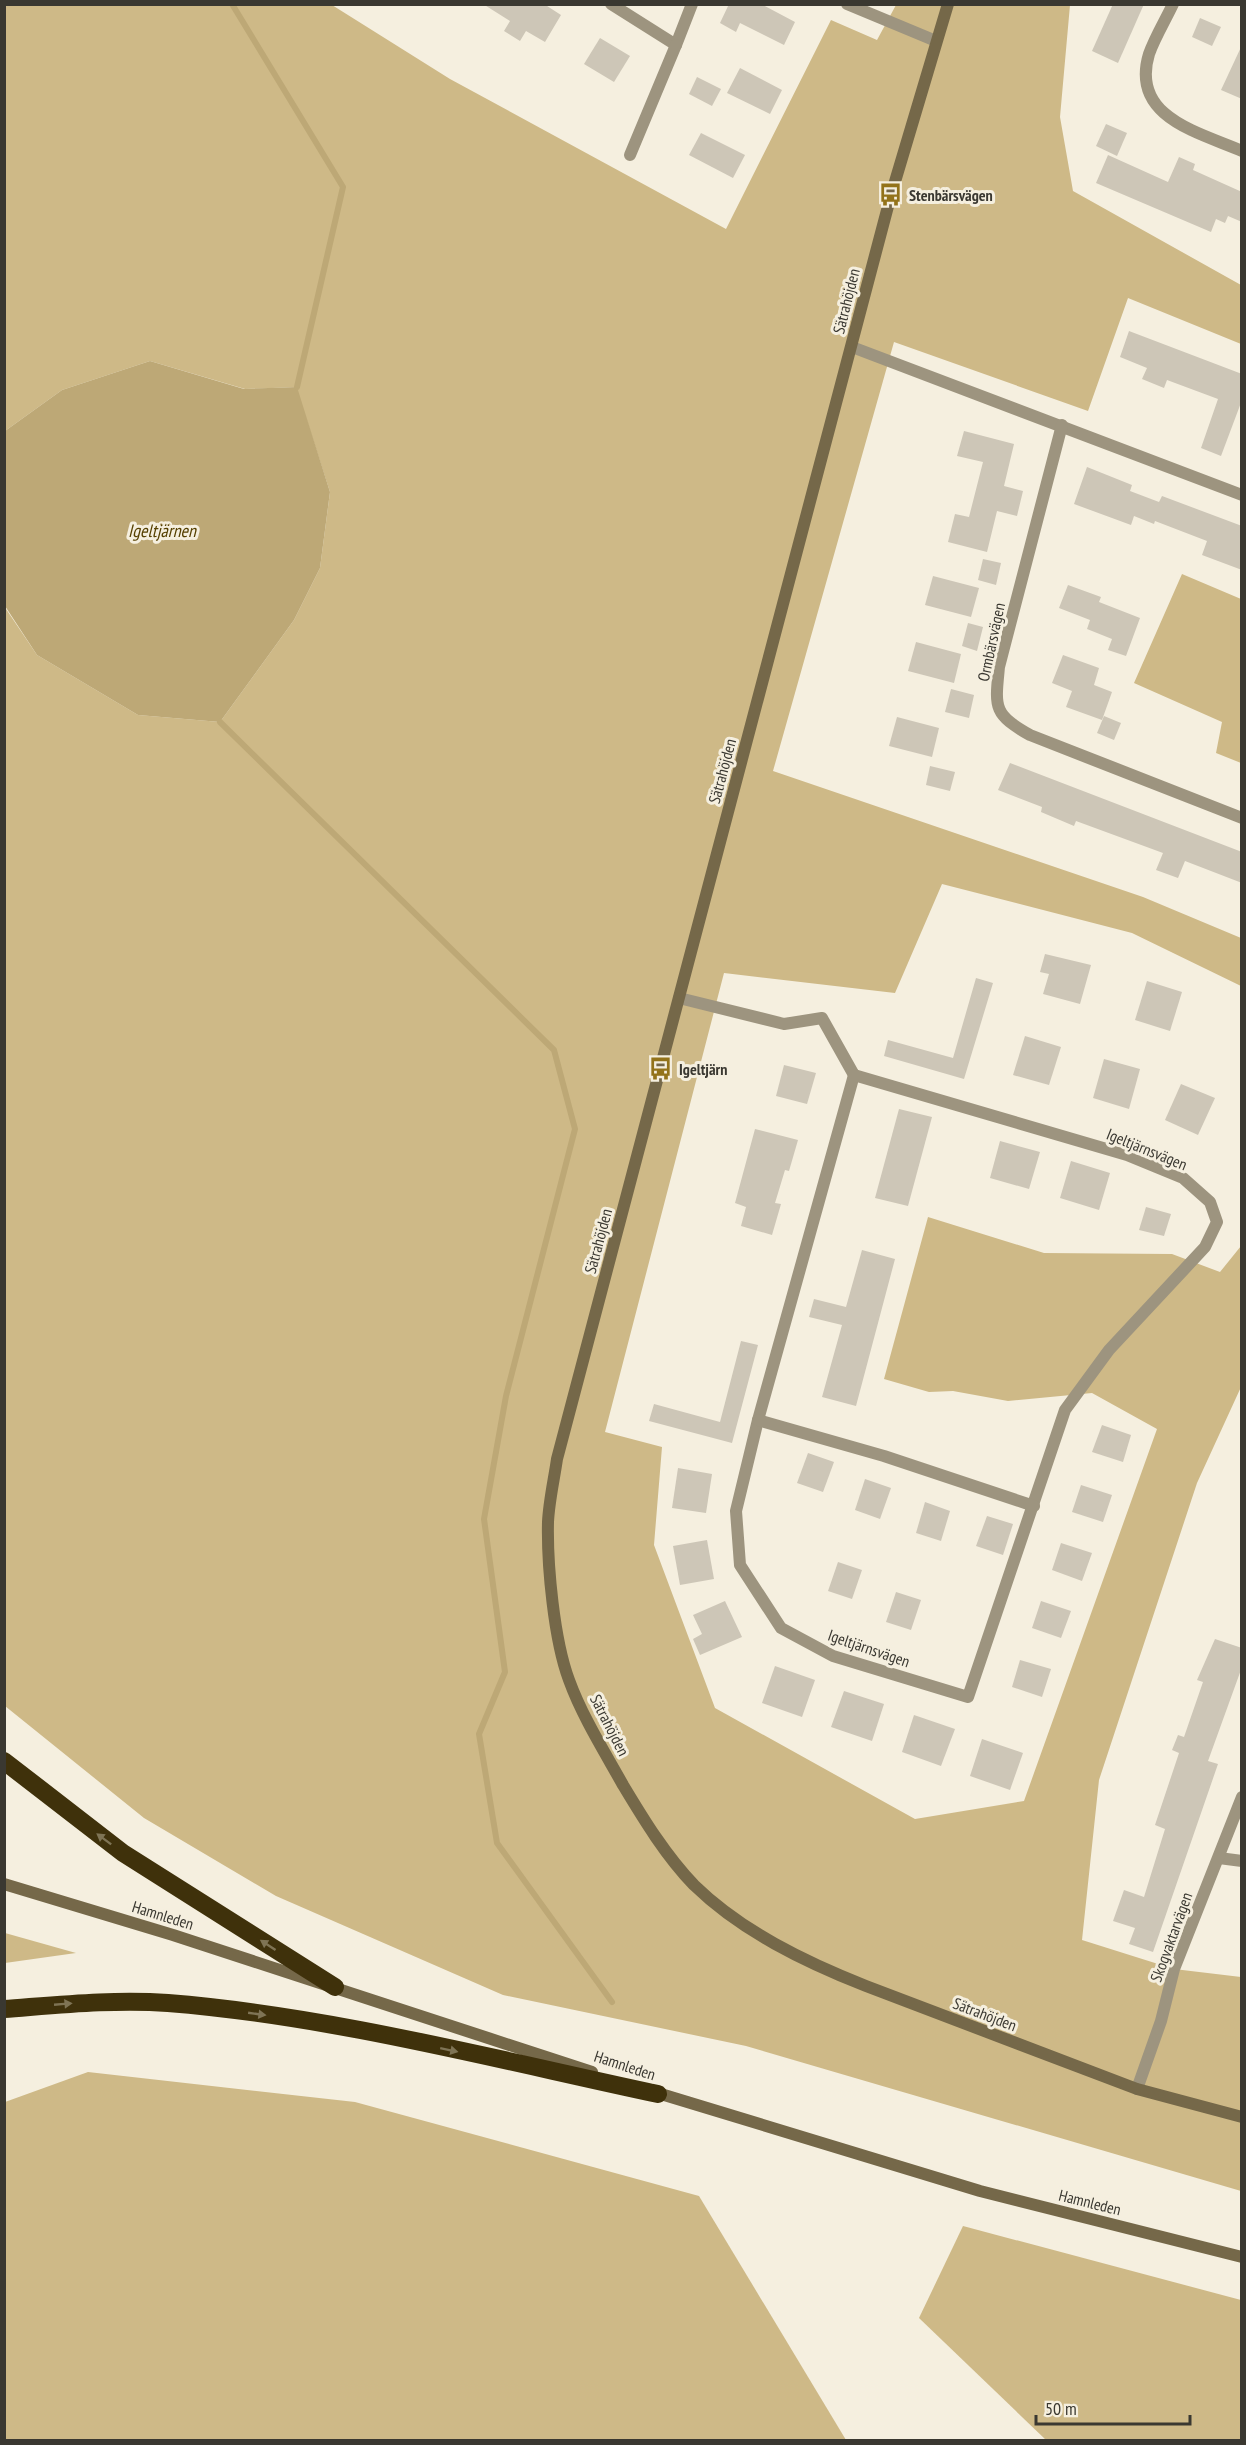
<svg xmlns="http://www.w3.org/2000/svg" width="1246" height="2445" viewBox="0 0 1246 2445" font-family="'PT Sans Narrow',sans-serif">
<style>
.forest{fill:#ceb987}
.water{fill:#bda876}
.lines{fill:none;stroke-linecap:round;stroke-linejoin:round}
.stream{stroke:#bda876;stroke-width:6}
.building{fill:#cdc6b7}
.street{stroke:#9d947f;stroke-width:12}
.secondary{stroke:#756849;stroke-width:12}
.highway{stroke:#3f310b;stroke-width:18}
.oneway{fill:#7f7455}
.labels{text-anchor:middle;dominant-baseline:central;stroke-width:6;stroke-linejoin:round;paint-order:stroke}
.poi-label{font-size:16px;font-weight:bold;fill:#3a3831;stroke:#f5efdf;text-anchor:start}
.street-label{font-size:16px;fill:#3a3831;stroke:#f5efdf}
.water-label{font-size:18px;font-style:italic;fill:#564000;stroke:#f5efdf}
</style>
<rect width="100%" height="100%" fill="#f5efdf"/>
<g class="forest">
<path d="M5,5h327l118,74 276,150 105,-209 46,20 19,-35h174l-10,112 13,74 168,94v59l-113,-46 -40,113 -194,-69 -121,429 370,126 98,41v48l-109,-53 -190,-49 -47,109 -171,-20 -119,459 57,15 -8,98 61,163 200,111 109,-18 133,-372 -65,-36 -84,8 -55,-10 -24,1 -45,-13 44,-162 116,36 128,1 48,18 21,-26v141l-44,96 -98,297 -17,160 92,29 67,8v214l-495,-145 -243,-51 -227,-99 -132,-78 -139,-112 -1,-1100 33,49 101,60 82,7 74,-102 26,-52 10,-76 -34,-105 -51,2 -95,-28 -88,29 -57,41z"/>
<path d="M1182,574l59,25v164l-25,-10 6,-31 -88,-39z"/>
<path d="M4,1933h1l71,20 -71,10z"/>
<path d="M88,2072l267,30 344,94 147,244h-841v-338z"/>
<path d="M963,2226l278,74v140h-195l-127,-122z"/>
</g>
<path class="water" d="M150,361l94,28 53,-2 33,105 -10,76 -26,52 -74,102 -82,-7 -101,-60 -32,-49v-175l57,-41z"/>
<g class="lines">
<g class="stream">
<path d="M232,4l111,183 -46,200"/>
<path d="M220,722l334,328 21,79 -69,267 -22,123 21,153 -26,62 18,109 115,159"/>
</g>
</g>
<g class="building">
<path d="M483,4h61l17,11 -16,27 -19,-11 -6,10 -16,-10 6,-10z"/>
<path d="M729,4h32l34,18 -11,23 -44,-22 -4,9 -16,-9z"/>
<path d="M1113,4h31l-26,59 -26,-12z"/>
<path d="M1200,18l21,9 -9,19 -20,-9z"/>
<path d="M600,38l30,18 -16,26 -30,-18z"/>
<path d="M1242,45v54l-21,-9z"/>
<path d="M740,68l42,22 -12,24 -43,-21z"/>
<path d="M697,77l24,12 -9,17 -23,-12z"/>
<path d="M1106,124l21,9 -10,23 -21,-10z"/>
<path d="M701,133l44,22 -12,23 -44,-23z"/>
<path d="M1108,155l60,27 11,-25 16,7 -2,6 49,22v30l-14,-6 -3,7 -9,-4 -5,13 -115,-49z"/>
<path d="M1129,331l113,43v26l-21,56 -20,-8 17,-49 -51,-19 -3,8 -22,-9 5,-11 -27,-11z"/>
<path d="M964,431l50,13 -10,42 19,5 -6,25 -20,-5 -10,41 -39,-10 7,-28 14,3 14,-55 -26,-6z"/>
<path d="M1087,467l45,18 -2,6 29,11 3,-6 80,30v44l-40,-15 5,-14 -52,-20 -1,3 -20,-8 -3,9 -57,-21z"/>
<path d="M983,559l18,4 -5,22 -18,-5z"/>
<path d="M933,576l46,12 -8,29 -46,-12z"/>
<path d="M1068,585l33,12 -2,5 41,16 -14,38 -18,-6 4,-11 -25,-10 3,-9 -31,-12z"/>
<path d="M968,623l15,4 -6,24 -15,-5z"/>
<path d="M916,642l45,12 -7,29 -46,-12z"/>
<path d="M1063,655l36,13 -5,17 18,7 -10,28 -36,-13 6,-16 -20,-8z"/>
<path d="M951,689l23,6 -5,23 -24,-6z"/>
<path d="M1104,716l17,7 -7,17 -17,-7z"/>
<path d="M897,717l42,11 -7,29 -43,-11z"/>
<path d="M1010,763l232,89v31l-57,-22 -7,17 -22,-8 7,-17 -87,-32 -2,5 -33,-14 1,-5 -44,-17z"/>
<path d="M930,766l25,6 -5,19 -24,-6z"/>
<path d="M1045,954l46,11 -11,39 -37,-10 6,-20 -9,-2z"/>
<path d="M976,978l17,5 -29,96 -80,-23 4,-16 65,18z"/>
<path d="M1147,981l35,11 -12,39 -35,-11z"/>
<path d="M1025,1036l36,11 -12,38 -36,-10z"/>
<path d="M1104,1059l36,10 -11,40 -36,-11z"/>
<path d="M784,1065l32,8 -9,31 -31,-8z"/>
<path d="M1181,1084l34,14 -17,37 -33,-15z"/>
<path d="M899,1109l33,8 -24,89 -33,-8z"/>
<path d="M755,1129l43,11 -9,31 -4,-1 -10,33 6,1 -9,31 -31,-9 5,-19 -11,-4z"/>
<path d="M1000,1141l40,11 -11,37 -39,-11z"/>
<path d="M1071,1161l39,12 -11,37 -39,-12z"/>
<path d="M1146,1207l25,7 -7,22 -25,-6z"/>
<path d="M862,1250l33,9 -39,147 -34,-9 20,-72 -33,-8 5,-18 32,8z"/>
<path d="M741,1341l17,4 -26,98 -83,-22 5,-17 66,18z"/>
<path d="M1102,1425l29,10 -8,27 -31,-10z"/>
<path d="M808,1453l26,9 -11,30 -26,-9z"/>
<path d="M678,1468l34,6 -6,39 -34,-5z"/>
<path d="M865,1479l26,9 -11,31 -25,-9z"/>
<path d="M1081,1485l31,10 -9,27 -31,-10z"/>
<path d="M925,1502l25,9 -9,30 -25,-8z"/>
<path d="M987,1516l26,8 -10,31 -27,-9z"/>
<path d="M707,1540l7,39 -34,6 -7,-39z"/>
<path d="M1061,1543l31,10 -10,28 -30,-11z"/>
<path d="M838,1562l24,8 -10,29 -24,-8z"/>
<path d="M896,1592l25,8 -10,30 -25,-8z"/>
<path d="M725,1601l17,36 -42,18 -7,-16 9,-5 -9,-19z"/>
<path d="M1041,1601l30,10 -10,27 -29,-10z"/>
<path d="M1215,1639l27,9v19l-34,94 10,3 -65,188 -24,-8 6,-16 -22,-7 11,-31 20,7 21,-68 -10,-4 24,-72 -7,-3 6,-15 6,2 19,-55 -6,-2z"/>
<path d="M1020,1660l31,9 -9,28 -30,-10z"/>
<path d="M775,1666l40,14 -13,37 -40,-14z"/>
<path d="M844,1691l40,13 -12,37 -41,-14z"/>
<path d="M914,1715l41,14 -14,37 -39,-14z"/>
<path d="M982,1739l41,14 -13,37 -40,-14z"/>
</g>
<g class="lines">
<g class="street">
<path d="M611,4l65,41 16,-41"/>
<path d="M847,4l89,37"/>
<path d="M1173,4c-8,17 -18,33 -24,50 -19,63 49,78 93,97"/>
<path d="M630,155l46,-110"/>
<path d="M852,347l390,148"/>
<path d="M1062,425l-63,242c-4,41 -6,47 31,68l212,83"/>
<path d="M679,998l105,26 38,-6 32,57"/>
<path d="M854,1075l273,80 56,23 27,24 7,20 -12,25 -96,103 -44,60 -97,287 -135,-41 -52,-28 -41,-63 -4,-54 22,-91z"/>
<path d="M758,1420l126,36 150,50"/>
<path d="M1219,1858l23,3"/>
<path d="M1137,2089l24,-68 13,-52 68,-172"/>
</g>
<g class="secondary">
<path d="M948,4l-57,191 -334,1264c-3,21 -8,42 -9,63 -1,43 6,118 21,158 13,36 35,71 54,105 21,35 43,71 71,100 47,46 111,77 172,101l271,103 105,28"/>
<path d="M4,1884l169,51 419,137"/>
<path d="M651,2091l329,100 262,66"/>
</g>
<g class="highway">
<path d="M4,1761l119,92 212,134"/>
<path d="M4,2009c54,-4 110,-10 164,-6 163,13 330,57 490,91"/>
</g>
</g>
<defs><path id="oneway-solid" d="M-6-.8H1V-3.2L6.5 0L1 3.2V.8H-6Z" transform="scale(1.5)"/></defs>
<g class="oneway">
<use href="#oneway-solid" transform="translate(104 1839) rotate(-143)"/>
<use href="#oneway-solid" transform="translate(268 1945) rotate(-147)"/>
<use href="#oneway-solid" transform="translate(63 2004) rotate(-5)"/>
<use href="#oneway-solid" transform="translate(257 2014) rotate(8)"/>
<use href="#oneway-solid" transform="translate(449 2050) rotate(12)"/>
</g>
<defs>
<symbol id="bus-bare" viewBox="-9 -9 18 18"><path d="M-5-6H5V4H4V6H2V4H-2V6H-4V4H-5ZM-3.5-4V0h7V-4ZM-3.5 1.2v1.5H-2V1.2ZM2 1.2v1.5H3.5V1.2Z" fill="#93731a" stroke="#f5efdf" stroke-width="2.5" paint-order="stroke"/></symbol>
</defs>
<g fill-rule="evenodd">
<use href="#bus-bare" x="874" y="178" width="33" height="33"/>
<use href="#bus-bare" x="644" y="1052" width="33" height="33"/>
</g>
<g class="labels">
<g class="poi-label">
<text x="909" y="195">Stenbärsvägen</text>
<text x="679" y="1069">Igeltjärn</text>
</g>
<g class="street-label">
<text transform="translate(846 301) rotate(-76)">Sätrahöjden</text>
<text transform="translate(991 642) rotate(-78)">Ormbärsvägen</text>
<text transform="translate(722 771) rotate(-75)">Sätrahöjden</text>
<text transform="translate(1147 1149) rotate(22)">Igeltjärnsvägen</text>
<text transform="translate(598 1241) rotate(-75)">Sätrahöjden</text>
<text transform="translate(869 1648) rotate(19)">Igeltjärnsvägen</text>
<text transform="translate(610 1725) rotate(63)">Sätrahöjden</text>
<text transform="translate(163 1915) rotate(17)">Hamnleden</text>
<text transform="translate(1171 1937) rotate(-70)">Skogvaktarvägen</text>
<text transform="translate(985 2014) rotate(21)">Sätrahöjden</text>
<text transform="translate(625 2065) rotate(18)">Hamnleden</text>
<text transform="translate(1090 2202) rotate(14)">Hamnleden</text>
</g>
<g class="water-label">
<text x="162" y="530">Igeltjärnen</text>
</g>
</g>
<rect width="1246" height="2445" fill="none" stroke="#3a3831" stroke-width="12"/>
<path d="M1036 2415v9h154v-9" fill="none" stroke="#3a3831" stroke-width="3"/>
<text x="1045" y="2415" font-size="18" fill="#3a3831" stroke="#f5efdf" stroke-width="4.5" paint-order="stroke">50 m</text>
</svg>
